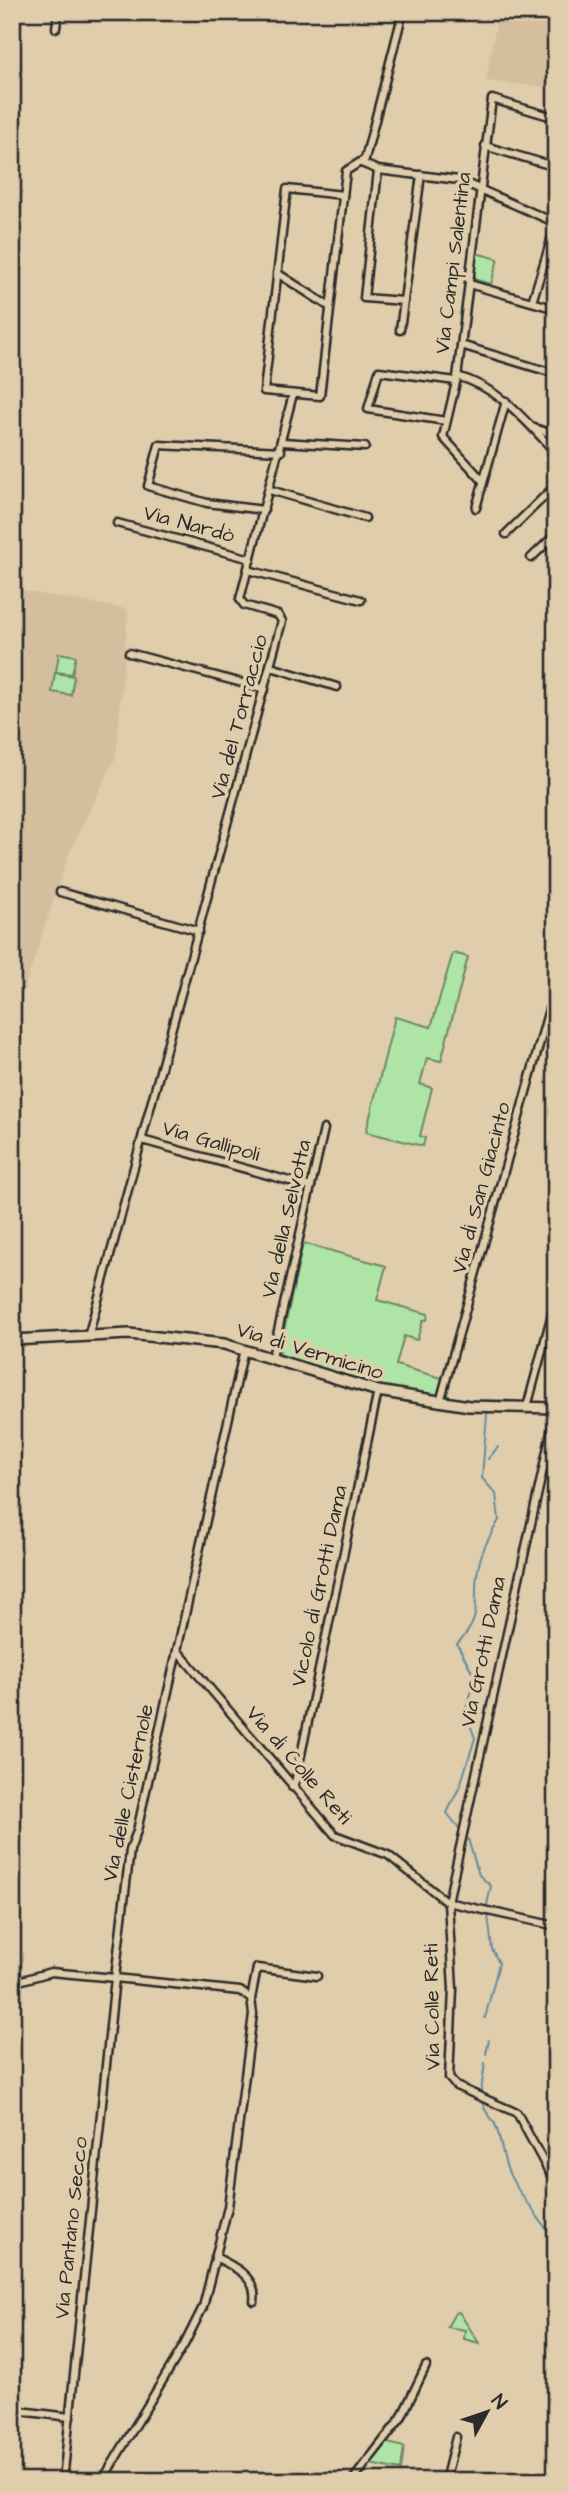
<svg xmlns="http://www.w3.org/2000/svg" width="568" height="2493" viewBox="0 0 568 2493" font-family="'Architects Daughter',sans-serif">
<style>
.built{fill:#d4be9d}
.green{fill:#aee4a6;stroke:#6c8868;stroke-width:2}
.lines{fill:none;stroke-linecap:round;stroke-linejoin:round}
.stream{stroke:#658d9f;stroke-width:2}
.minor-casing{stroke:#2b2b2b;stroke-width:11}
.secondary-casing{stroke:#2b2b2b;stroke-width:14}
.minor{stroke:#e0cdab;stroke-width:6}
.secondary{stroke:#e0cdab;stroke-width:9}
.labels{text-anchor:middle;dominant-baseline:central;stroke-width:7;stroke-linejoin:round;paint-order:stroke}
.street-label{font-size:21px;fill:#2b2b2b;stroke:#e0cdab}
</style>
<rect width="100%" height="100%" fill="#e0cdab"/>
<filter id="ink" filterUnits="userSpaceOnUse"><feTurbulence type="fractalNoise" baseFrequency=".0143" numOctaves="2"/><feDisplacementMap in="SourceGraphic" scale="14" xChannelSelector="R" yChannelSelector="G"/><feConvolveMatrix kernelMatrix="1 2 1 2 8 2 1 2 1" color-interpolation-filters="sRGB"/></filter>
<g filter="url(#ink)">
<g class="built">
<path d="M498,12h58v76l-70,-7z"/>
<path d="M12,589l115,20 1,3 -12,144 -48,100 -56,170z"/>
</g>
<g class="green">
<path d="M476,253l22,6 -7,25 -18,-5z"/>
<path d="M59,653l17,3 -4,18 -16,-2z"/>
<path d="M55,673l19,3 -3,19 -19,-3z"/>
<path d="M453,953l15,4 -27,104 -14,-3 -7,26 12,4 -12,48 5,2 -2,8 -57,-14 29,-115 36,10z"/>
<path d="M303,1243l83,23 -9,34 51,14 -1,6h-4l-6,20 -13,-4 -8,29 49,14 -7,19 -71,-12 -88,-32z"/>
<path d="M459,2312l20,31 -15,-4 1,-9 -18,-3 8,-14z"/>
<path d="M384,2442l20,5 -3,23 -31,-6z"/>
</g>
<g class="lines">
<g class="stream">
<path d="M488,1459l10,-12"/>
<path d="M459,1828l-12,-15 13,-27 15,-48 -10,-27 11,-32 -19,-35c29,-29 14,-41 21,-75 3,-19 12,-33 21,-49l-3,-26 -14,-16 5,-64"/>
<path d="M468,1839l11,36 12,11 -4,19"/>
<path d="M485,2018l14,-55 -7,-14 -4,-34"/>
<path d="M486,2054l3,-14"/>
<path d="M481,2091l4,-28"/>
<path d="M482,2100c1,11 8,15 13,24 6,14 7,32 13,47 11,27 41,54 48,78"/>
</g>
<defs>
<g id="minor">
<path d="M56,28l2,-16"/>
<path d="M485,146l71,21"/>
<path d="M365,159l38,-147"/>
<path d="M361,163l17,7 81,10 97,43"/>
<path d="M378,170l-14,128 40,3"/>
<path d="M343,195l-56,-6 -23,202 56,5 26,-225 19,-12"/>
<path d="M277,273l53,34"/>
<path d="M469,284l87,25"/>
<path d="M532,302l24,-78"/>
<path d="M400,330l21,-155"/>
<path d="M461,345l95,29"/>
<path d="M457,376c43,12 69,45 99,77"/>
<path d="M446,421l-78,-12 11,-38 77,10"/>
<path d="M534,428l22,7"/>
<path d="M282,442l83,5"/>
<path d="M483,481l-40,-44 14,-59 35,-279 64,19"/>
<path d="M270,490l95,28"/>
<path d="M476,508l30,-107"/>
<path d="M264,510l-57,-7 -59,-17 11,-41 122,6"/>
<path d="M117,523l134,36"/>
<path d="M506,534l50,-49"/>
<path d="M531,558l25,-24"/>
<path d="M248,570l113,30"/>
<path d="M129,653l136,36"/>
<path d="M271,667l66,20"/>
<path d="M60,892l139,39"/>
<path d="M142,1140l169,47"/>
<path d="M88,1337l194,-716 -4,-6 -34,-10 -4,-6 53,-205"/>
<path d="M272,1357l52,-228"/>
<path d="M440,1402l116,-418"/>
<path d="M527,1407l29,-108"/>
<path d="M556,1410l-108,492 5,87 -4,89 7,8 61,27 39,72"/>
<path d="M177,1650l158,185 53,20 59,47 109,24"/>
<path d="M292,1787l3,-4 83,-392"/>
<path d="M12,1983l39,-11 64,6 -52,503"/>
<path d="M251,1999l6,-31 60,8"/>
<path d="M215,2257c19,9 43,21 39,44"/>
<path d="M12,2410l58,7"/>
<path d="M102,2481l82,-136 19,-38 25,-100 25,-193 -2,-15 -11,-8 -125,-13 15,-128 7,-19 107,-482"/>
<path d="M352,2481l49,-63 25,-52"/>
<path d="M445,2481l11,-44"/>
</g>
<path id="secondary" d="M12,1340l117,-6 95,10 154,47 91,15 87,2"/>
</defs>
<use href="#minor" class="minor-casing"/>
<use href="#secondary" class="secondary-casing"/>
<use href="#minor" class="minor"/>
<use href="#secondary" class="secondary"/>
</g>
</g>
<g class="labels">
<g class="street-label">
<text transform="translate(453 263) rotate(-83)">Via Campi Salentina</text>
<text transform="translate(189 524) rotate(15)">Via Nardò</text>
<text transform="translate(239 717) rotate(-75)">Via del Torraccio</text>
<text transform="translate(211 1141) rotate(16)">Via Gallipoli</text>
<text transform="translate(481 1188) rotate(-75)">Via di San Giacinto</text>
<text transform="translate(286 1219) rotate(-77)">Via della Selvotta</text>
<text transform="translate(310 1351) rotate(17)">Via di Vermicino</text>
<text transform="translate(319 1586) rotate(-78)">Vicolo di Grotti Dama</text>
<text transform="translate(483 1652) rotate(-78)">Via Grotti Dama</text>
<text transform="translate(299 1765) rotate(49)">Via di Colle Reti</text>
<text transform="translate(128 1793) rotate(-78)">Via delle Cisternole</text>
<text transform="translate(432 2007) rotate(-91)">Via Colle Reti</text>
<text transform="translate(71 2228) rotate(-84)">Via Pantano Secco</text>
</g>
</g>
<rect width="568" height="2493" fill="none" stroke="#e0cdab" stroke-width="42"/>
<rect x="21" y="21" width="526" height="2451" fill="none" stroke="#2b2b2b" stroke-width="2.5" filter="url(#ink)"/>
<g transform="translate(487 2412) rotate(50)" stroke="#e0cdab" stroke-width="5" paint-order="stroke">
<path d="M0-5L12 26L0 18L-12 26Z" fill="#2b2b2b"/>
<text y="-10" font-size="19" font-weight="bold" text-anchor="middle" fill="#2b2b2b">N</text>
</g>
</svg>
